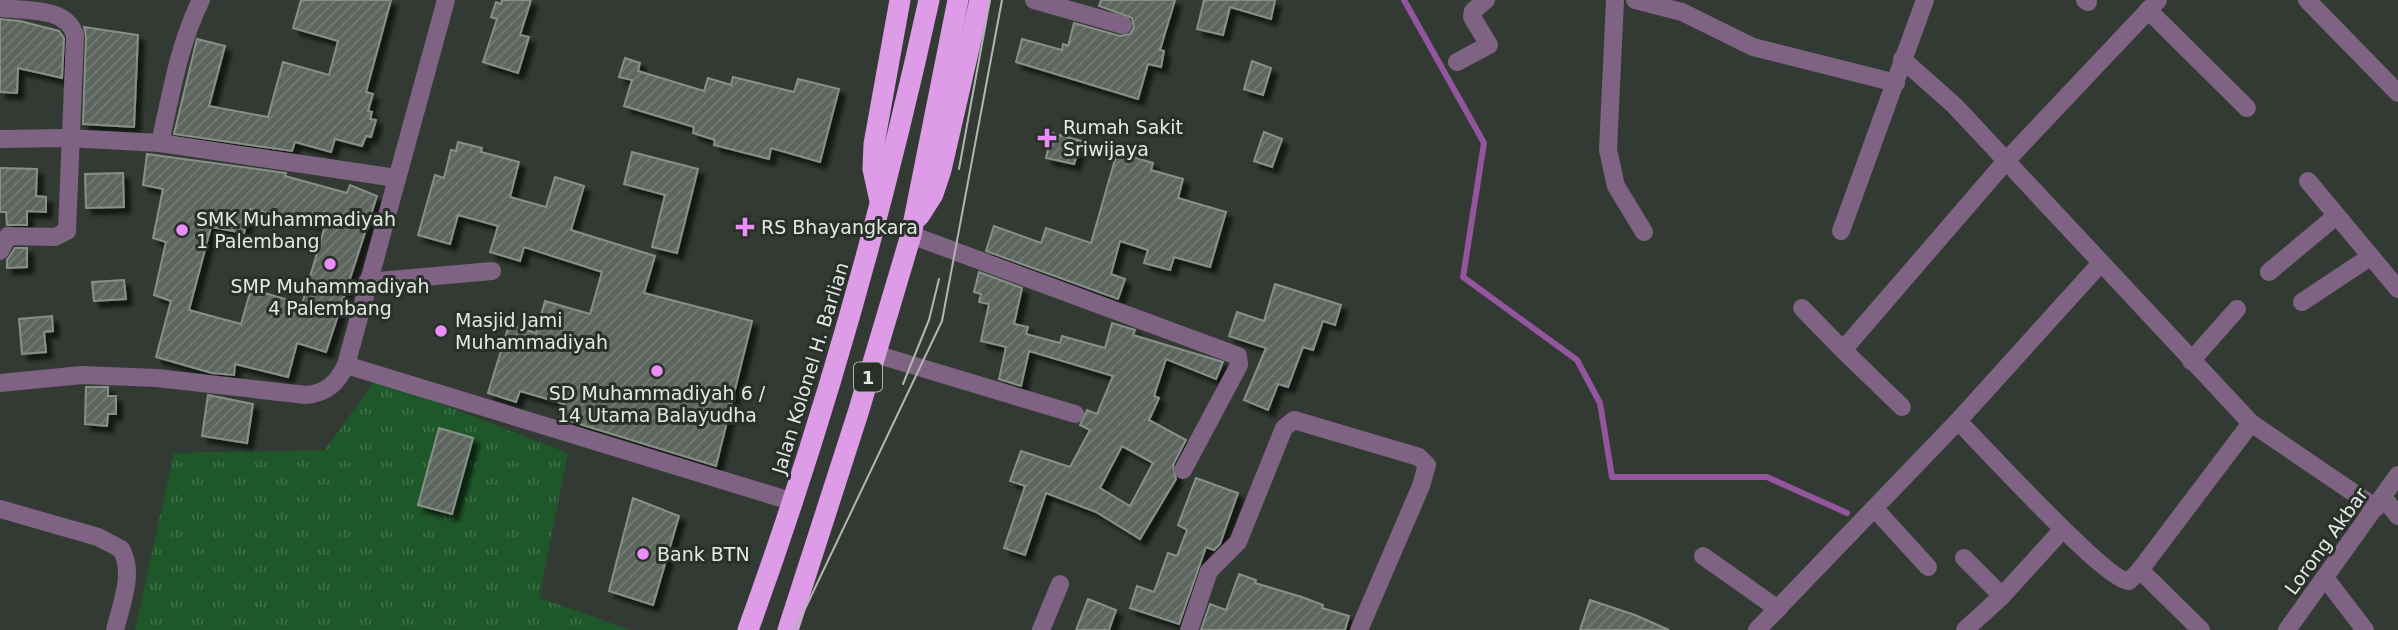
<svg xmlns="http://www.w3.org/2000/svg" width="2398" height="630" viewBox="0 0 2398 630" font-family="'DejaVu Sans',sans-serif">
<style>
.grass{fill:url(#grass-tufts)}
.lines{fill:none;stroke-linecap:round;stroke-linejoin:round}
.stream{stroke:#93559d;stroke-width:6}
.building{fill:url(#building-hatch);stroke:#879088;stroke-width:2;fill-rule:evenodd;filter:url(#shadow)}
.street{stroke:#7e6382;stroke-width:18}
.highway{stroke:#dd9be8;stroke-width:21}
.tram{stroke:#b1b6b2;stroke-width:2}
.poi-dot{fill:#eb8dfb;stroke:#293029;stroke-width:2.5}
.labels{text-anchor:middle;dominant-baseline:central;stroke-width:6;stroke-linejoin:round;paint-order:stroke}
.shield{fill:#293029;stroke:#acb2ad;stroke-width:2}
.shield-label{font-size:18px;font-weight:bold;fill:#e4e9e5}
.poi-label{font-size:19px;fill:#e4e9e5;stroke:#293029;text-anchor:start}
.street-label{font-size:19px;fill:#e4e9e5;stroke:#293029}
</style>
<defs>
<pattern id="grass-tufts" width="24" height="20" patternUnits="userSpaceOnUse" patternTransform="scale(1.75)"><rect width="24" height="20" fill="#1e572a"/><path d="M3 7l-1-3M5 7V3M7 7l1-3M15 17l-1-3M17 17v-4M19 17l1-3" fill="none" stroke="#3f6f49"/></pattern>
<pattern id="building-hatch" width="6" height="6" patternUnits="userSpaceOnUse" patternTransform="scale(1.75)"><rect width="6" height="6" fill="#5d655e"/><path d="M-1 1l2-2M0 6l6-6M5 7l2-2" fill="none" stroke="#747b75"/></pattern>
<filter id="shadow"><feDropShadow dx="6" dy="6" stdDeviation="2" flood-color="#0009"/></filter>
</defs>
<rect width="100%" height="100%" fill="#333a33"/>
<path class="grass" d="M376,379l192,74 -29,145 92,32h-496l39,-177 151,-3z"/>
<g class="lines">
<path class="stream" d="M1404,0l80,143 -21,134 114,83 23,43 12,74h155l80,36"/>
</g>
<g class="building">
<path d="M301,0h90l-25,92 7,2 -5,17 4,1 -2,7 6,1 -5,17 -5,-1 -4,10 -27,-7 -4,13 -36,-10 -3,9 -118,-17 23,-95 28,7 -16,60 59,11 15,-55 46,13 9,-34 -45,-13z"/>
<path d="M502,0h29l-11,35 9,2 -11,36 -35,-11 14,-43 -6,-2 5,-15 5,2z"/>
<path d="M1101,0h74l-15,50 4,1 -3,16 -13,-3 -10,35 -122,-37 6,-23 40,11 1,-6 5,2 6,-23 46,13 10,-2 4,-7 -2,-9 -33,-12z"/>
<path d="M1204,0h71l-4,19 -41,-12 -7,28 -26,-6z"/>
<path d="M0,19l20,2 39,10 5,7 -2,40 -44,-10 -1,25 -17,-1z"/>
<path d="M84,27l54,8 -4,92 -51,-3 3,-88z"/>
<path d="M625,58l15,5 -2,8 66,20 4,-13 23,7 2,-8 61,15 4,-13 41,10 -19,73 -49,-14 -2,11 -55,-14 1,-5 -22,-7 1,-6 -70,-21 8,-26 -13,-3z"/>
<path d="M1252,61l19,7 -8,27 -19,-6z"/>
<path d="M1264,132l18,7 -10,28 -18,-6z"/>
<path d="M1052,133l30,8 -8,23 -28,-6z"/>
<path d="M458,142l24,6 -1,4 38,10 -9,35 36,10 9,-30 29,9 -13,44 84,26 -11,37 108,28 -36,145 -156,-48 4,-14 -44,-13 -4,11 -28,-9 21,-68 27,8 9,-32 45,13 12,-42 -78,-25 -4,14 -30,-9 8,-26 -40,-11 -8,29 -32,-9 17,-60 9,3 7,-28 5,1z"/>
<path d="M632,152l66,17 -21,84 -25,-6 13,-52 -41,-11z"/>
<path d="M147,154l139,19 -1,3 62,17 3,-8 27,11 -51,156 -29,-9 -9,34 -53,-13 -1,11 -22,-2 -56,-16 15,-56 -17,-6 12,-53 -13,-4 10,-49 -20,-4zM250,209l75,17 -23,78 -51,-15 -10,35 -52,-14 22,-83 33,6z"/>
<path d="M1123,154l30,9 -2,7 32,9 -5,19 48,14 -16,55 -36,-10 -4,13 -26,-7 4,-13 -28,-9 -9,33 14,5 -7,20 -132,-48 8,-25 47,17 5,-15 45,15 25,-87 6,2z"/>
<path d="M0,168l37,1 -1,27 10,1v15l-19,-1v14h-20l-1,-13h-6z"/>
<path d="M123,173l1,34 -38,1 -1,-34z"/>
<path d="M15,248h12v19l-20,1v-8z"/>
<path d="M979,272l43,16 -8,36 14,3 -2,7 34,9 2,-7 43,12 7,-25 23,7 -2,5 90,27 -7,17 -50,-20 -12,37 5,2 -10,22 37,20 -13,25 3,14 -36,60 -44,-27 -50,-19 -21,62 -21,-7 21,-62 -15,-5 11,-30 49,16 20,-37 -10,-5 7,-15 10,4 16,-38 -84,-25 -8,35 -22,-7 7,-32 -25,-6 8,-37 -10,-2 2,-8 -7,-2zM1122,446l31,17 -23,43 -30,-18z"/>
<path d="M124,280l2,19 -32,2 -2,-19z"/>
<path d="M1275,284l66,21 -6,20 -12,-4 -10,29 -10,-3 -15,40 -10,-3 -10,26 -24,-10 22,-52 -37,-12 8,-24 27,9z"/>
<path d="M52,316l1,15 -9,1 2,20 -24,2 -3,-35z"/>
<path d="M86,387h22v9h8v18h-8l-1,12 -22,-2z"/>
<path d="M208,395l45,9 -6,39 -45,-7z"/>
<path d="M439,428l34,10 -21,76 -34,-9z"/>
<path d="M1196,478l42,15 -18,51 -6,6 -8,-3 -27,77 -49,-16 7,-22 17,6 14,-39 9,3 10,-26 -9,-5z"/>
<path d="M633,498l46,18 -26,89 -44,-14z"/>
<path d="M1239,574l17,6 -1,3 47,14 21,8 -1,3 27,8 -4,14h-144l9,-26 16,6z"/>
<path d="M1088,599l28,11 -7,20h-33z"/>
<path d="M1590,600l45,15 34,15h-89z"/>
</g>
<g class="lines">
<g class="street">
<path d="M1034,0l89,25"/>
<path d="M1615,0l-7,150 8,36 28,46"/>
<path d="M1635,0l47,12 71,35 143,36"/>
<path d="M2085,0l3,2"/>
<path d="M2307,0l91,93"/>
<path d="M0,8c24,3 68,-2 75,28l-8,195 -12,6 -47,-1 -8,15"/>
<path d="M2148,10l99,98"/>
<path d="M1902,59l53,47 296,317 125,85"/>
<path d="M1457,62l32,-17 -17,-28 1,-6 13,-11"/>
<path d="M0,139l68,-1 92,5 236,35"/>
<path d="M160,143c11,-49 19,-99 41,-143"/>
<path d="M2308,181l90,108"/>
<path d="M1841,231l84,-231"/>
<path d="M911,235l327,121 1,9 -56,105"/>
<path d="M2269,272l67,-56"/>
<path d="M367,282l125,-11"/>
<path d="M2302,302l68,-45"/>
<path d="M1802,308l41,42"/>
<path d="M875,354l200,60"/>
<path d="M2191,361l46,-52"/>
<path d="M346,365l448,137"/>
<path d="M0,383l82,-8 75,3 149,17c21,-2 31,-12 40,-30l100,-365"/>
<path d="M1902,407l-59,-57 163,-189 152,-161"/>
<path d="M1958,421c24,24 149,161 171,160l11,-11 61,60"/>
<path d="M2383,497l15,19"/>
<path d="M0,509l98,28 23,12c14,24 0,56 -6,81"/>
<path d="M1875,509l53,58"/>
<path d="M1703,556l75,53"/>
<path d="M1964,558l38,38"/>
<path d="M2140,570l111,-147"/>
<path d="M2326,579l39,51"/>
<path d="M1041,630l19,-46"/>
<path d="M1189,630l20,-59 29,-29 46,-114 10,-8 125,37 8,8 -6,21 -62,144"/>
<path d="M1757,630l201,-209 142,-157"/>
<path d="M1965,630l37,-34 61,-67"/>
<path d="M2287,630l111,-155"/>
</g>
<g class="highway">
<path d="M880,201l-7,-32 1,-25 26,-144"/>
<path d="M919,216l14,-22 8,-24 39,-170"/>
<path d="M748,630c75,-206 134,-416 181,-630"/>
<path d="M788,630l70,-217 53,-178 47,-235"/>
</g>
<g class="tram">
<path d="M959,169l31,-169"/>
<path d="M903,384l26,-64 10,-41"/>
<path d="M795,630l147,-309 60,-321"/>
</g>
</g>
<g class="poi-dot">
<path d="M1043.5 127.5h7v7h7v7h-7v7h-7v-7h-7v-7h7z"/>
<path d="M741.5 216.5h7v7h7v7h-7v7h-7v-7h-7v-7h7z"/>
<circle cx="182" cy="230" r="7"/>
<circle cx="330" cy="264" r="7"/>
<circle cx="441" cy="331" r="7"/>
<circle cx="657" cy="371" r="7"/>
<circle cx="643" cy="554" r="7"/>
</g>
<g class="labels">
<rect class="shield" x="854" y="362.5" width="28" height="29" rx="5"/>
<g class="shield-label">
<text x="868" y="377">1</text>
</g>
<g class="poi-label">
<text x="1063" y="127">Rumah Sakit<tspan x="1063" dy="22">Sriwijaya</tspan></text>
<text x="196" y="219">SMK Muhammadiyah<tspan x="196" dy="22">1 Palembang</tspan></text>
<text x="761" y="227">RS Bhayangkara</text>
<text x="330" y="286" text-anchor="middle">SMP Muhammadiyah<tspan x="330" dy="22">4 Palembang</tspan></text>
<text x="455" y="320">Masjid Jami<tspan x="455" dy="22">Muhammadiyah</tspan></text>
<text x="657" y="393" text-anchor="middle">SD Muhammadiyah 6 /<tspan x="657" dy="22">14 Utama Balayudha</tspan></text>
<text x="657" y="554">Bank BTN</text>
</g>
<g class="street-label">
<text transform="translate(810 368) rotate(-73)">Jalan Kolonel H. Barlian</text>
<text transform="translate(2326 541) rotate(-54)">Lorong Akbar</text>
</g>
</g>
</svg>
